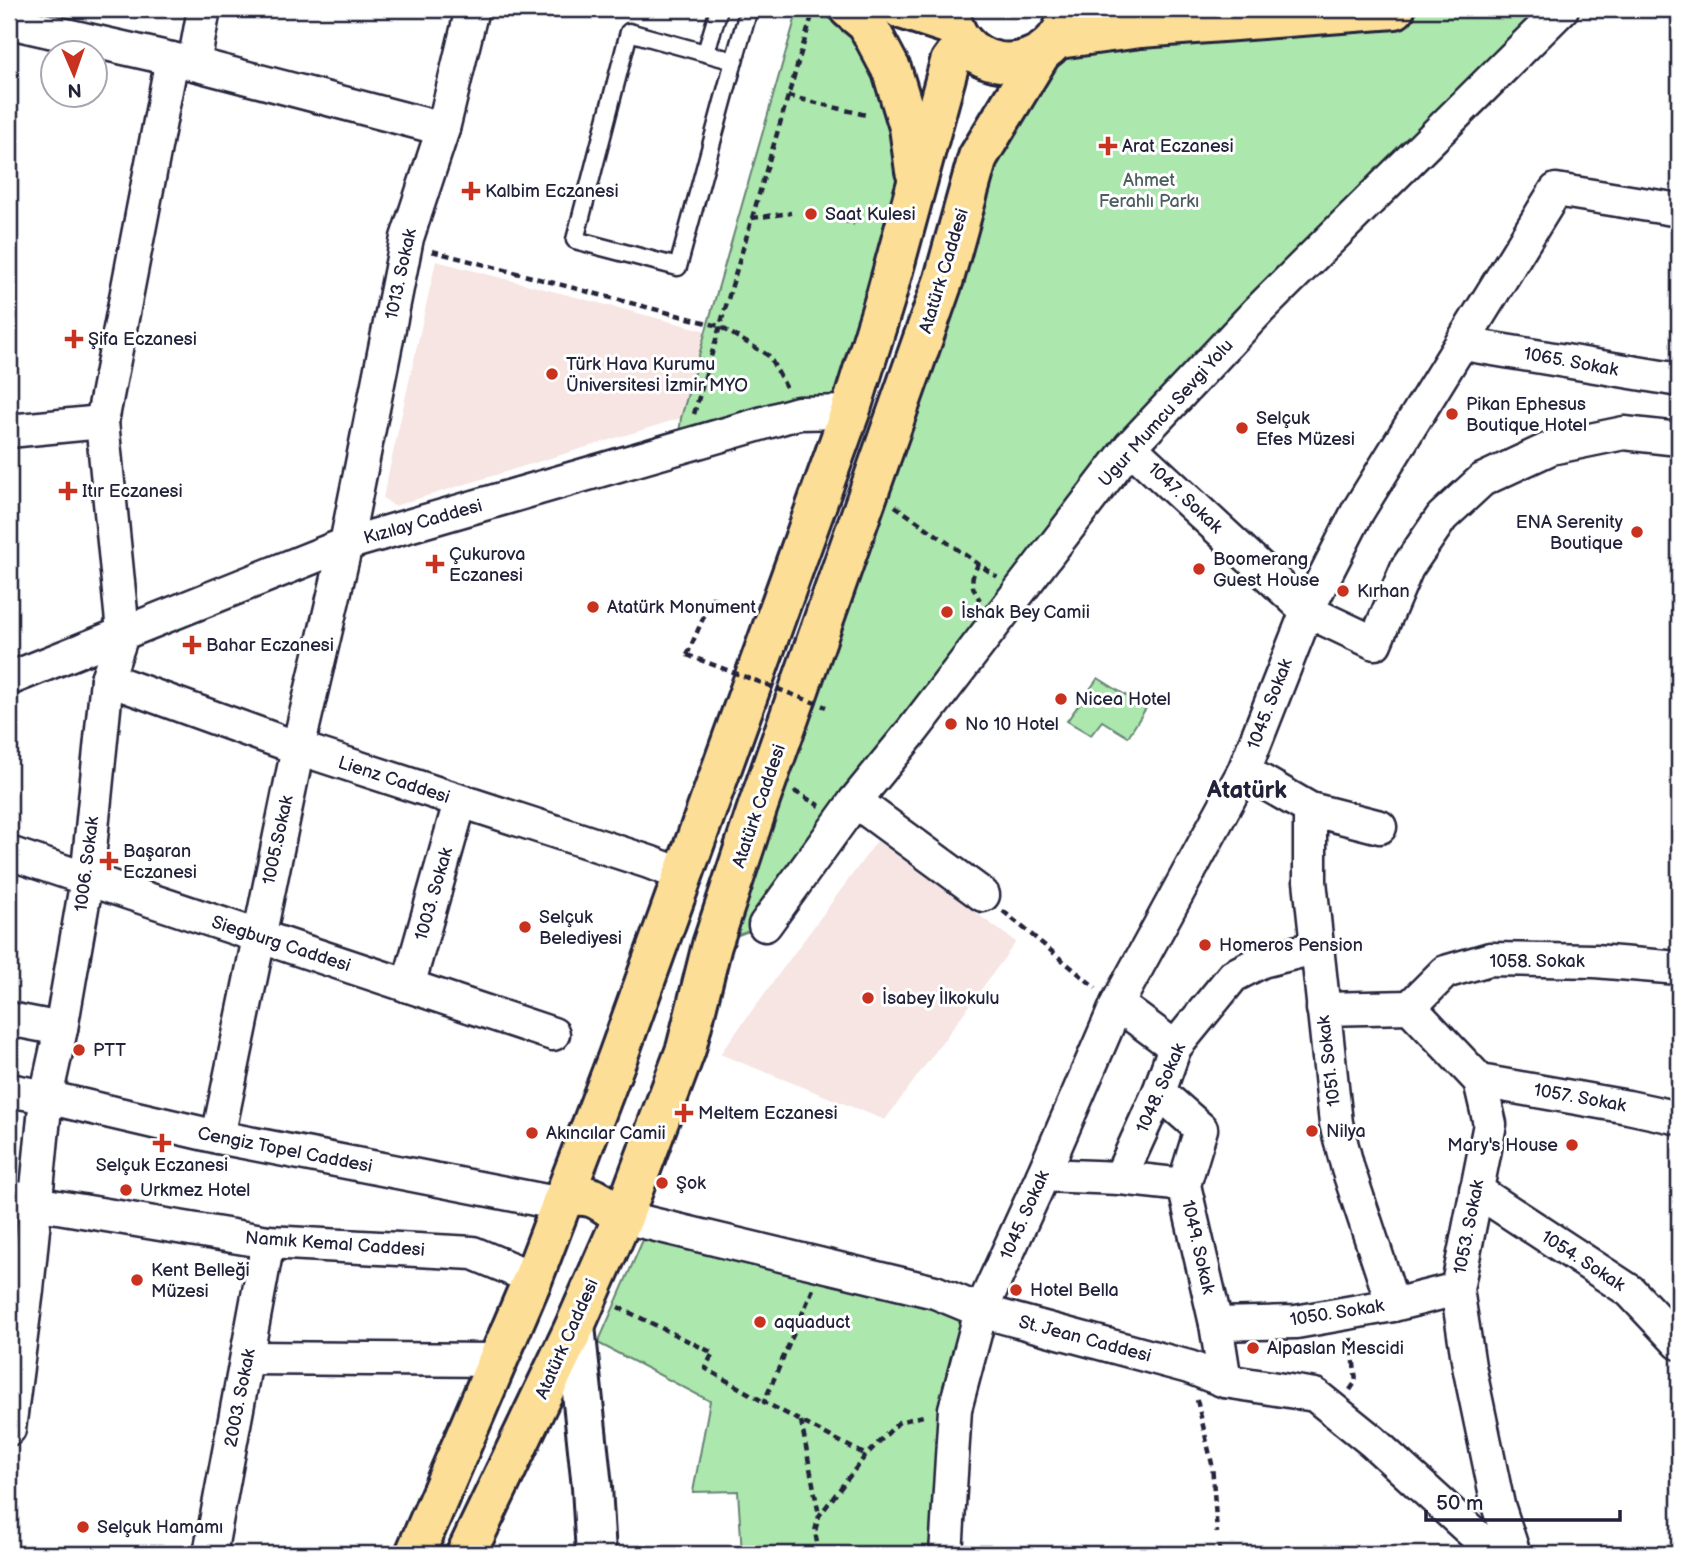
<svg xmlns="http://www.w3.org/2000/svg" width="1688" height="1563" viewBox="0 0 1688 1563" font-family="'Balsamiq Sans',sans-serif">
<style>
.built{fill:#f6e5e2}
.green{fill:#ace7ad;stroke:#678474;stroke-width:2}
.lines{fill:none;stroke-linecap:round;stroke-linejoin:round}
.lane-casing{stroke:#22223b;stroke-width:21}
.street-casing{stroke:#22223b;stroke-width:37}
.secondary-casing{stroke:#22223b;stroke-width:44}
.highway-casing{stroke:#22223b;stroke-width:44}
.path{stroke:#22223b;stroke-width:4.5;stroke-dasharray:7 5;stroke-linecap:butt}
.lane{stroke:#fff;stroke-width:16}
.street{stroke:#fff;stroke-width:32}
.secondary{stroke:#fff;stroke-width:38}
.highway{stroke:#fcde96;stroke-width:38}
.path-bridge{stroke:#22223b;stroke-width:4.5;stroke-dasharray:7 5;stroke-linecap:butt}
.poi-dot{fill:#c8321e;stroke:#fff;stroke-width:2.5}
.labels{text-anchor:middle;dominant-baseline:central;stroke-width:6;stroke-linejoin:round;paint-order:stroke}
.poi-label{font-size:18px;fill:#22223b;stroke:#fff;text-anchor:start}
.park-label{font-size:18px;fill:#4b5d5d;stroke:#fff}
.street-label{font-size:18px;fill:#22223b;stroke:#fff}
.district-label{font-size:24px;font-weight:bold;fill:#22223b;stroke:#fff}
</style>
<rect width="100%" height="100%" fill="#fff"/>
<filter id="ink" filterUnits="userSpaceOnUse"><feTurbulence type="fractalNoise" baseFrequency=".0143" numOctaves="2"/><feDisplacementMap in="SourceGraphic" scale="14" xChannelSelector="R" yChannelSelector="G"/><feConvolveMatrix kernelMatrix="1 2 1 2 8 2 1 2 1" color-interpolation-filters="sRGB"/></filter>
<g filter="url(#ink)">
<g class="built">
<path d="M436,261l271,70 -26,87 -287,88 -11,-8z"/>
<path d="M877,841l139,101 -131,178 -165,-66z"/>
</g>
<g class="green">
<path d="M798,9h51l67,172 -66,231 -173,38 4,-32z"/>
<path d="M1395,9h167l-303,301 -494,615 -53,20 232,-666 96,-224z"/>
<path d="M1098,678l48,30 -18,29 -26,-16 -11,14 -24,-14z"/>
<path d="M646,1233l323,83 -37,238h-190l-4,-63 -45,1 17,-91 -112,-58z"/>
</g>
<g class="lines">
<defs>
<g id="lane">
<path d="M629,32l105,29 -56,206 -103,-27z"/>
<path d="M706,52l13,-43"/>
<path d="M734,61l15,-52"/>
</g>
<g id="street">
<path d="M9,22l163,37"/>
<path d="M194,64l249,65"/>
<path d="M1463,344l216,36"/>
<path d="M9,431l93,-9"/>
<path d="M1130,447l177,164 68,32 32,-75 35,-51 40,-37 69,-32 73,-15 55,6"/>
<path d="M9,679l337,-135 452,-131 52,-1"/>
<path d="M107,679l191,69 351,114 34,13"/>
<path d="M1244,771l66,38 70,18"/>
<path d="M855,801l128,94"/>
<path d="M1310,809v72l26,242 12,46 45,136"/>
<path d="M9,853l544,181"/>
<path d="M765,925l90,-124 58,-71 217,-283 129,-137 303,-301"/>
<path d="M408,986l52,-184"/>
<path d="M1117,1004l58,43"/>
<path d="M1410,1007l70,74 10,43 -33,165 12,77 29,139 16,49"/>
<path d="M1410,1007l35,-35 45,-13 105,2 84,7"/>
<path d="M1323,1009l87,-2"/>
<path d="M9,1019l52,10"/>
<path d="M1480,1081l148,26 51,11"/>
<path d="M9,1090l37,7 172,40 343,67"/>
<path d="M1159,1092l42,37 -17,56 32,139 9,57"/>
<path d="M218,1137l80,-389 48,-204 61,-306 36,-109 29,-120"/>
<path d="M1043,1175l77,3 64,7"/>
<path d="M1120,1178l39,-86 16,-45 58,-71 29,-15 56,-14"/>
<path d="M1476,1190l154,101 49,52"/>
<path d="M9,1196l25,7 234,39 205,11 60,25"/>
<path d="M623,1217l312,75 46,19 208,56 36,14 90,14 57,46 124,113"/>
<path d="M1216,1324l80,-2 97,-17 64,-16"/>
<path d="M248,1358l250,2"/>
<path d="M9,1429l18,-139 19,-193 15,-68 26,-150 20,-200 16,-47 -21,-210 70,-363 22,5 10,-55"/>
<path d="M210,1554l58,-312"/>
<path d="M946,1554l9,-145 26,-98 62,-136 74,-171 127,-233 63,-160 51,-100 198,-321 123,20"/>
</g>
<path id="secondary" d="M575,1326l17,161 4,67"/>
<g id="highway">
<path d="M849,9l18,15 25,47 17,56 6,44"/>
<path d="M901,9l52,17"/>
<path d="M949,9c3,12 6,25 16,35 35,37 97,15 104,-35"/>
<path d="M1058,39l83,-11 254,-19"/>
<path d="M561,1204l6,-7c27,-5 34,5 56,20"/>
<path d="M415,1554l118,-276 85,-222 232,-644 36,-116 64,-234 14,-19"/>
<path d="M466,1554l109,-228 48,-109 63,-168 26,-104 46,-139 186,-527 34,-122 62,-102"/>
</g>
</defs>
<use href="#lane" class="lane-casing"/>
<use href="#street" class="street-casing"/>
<use href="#secondary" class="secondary-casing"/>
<use href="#highway" class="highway-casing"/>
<g class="path">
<path d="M788,96l78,19"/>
<path d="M831,215l23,9"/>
<path d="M752,218l39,-5"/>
<path d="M432,251l287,75 50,30 17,31"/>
<path d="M694,414l119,-402"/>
<path d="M895,506l102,71"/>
<path d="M979,563c-9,15 -9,23 1,37"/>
<path d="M687,655l25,-57 24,8"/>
<path d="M794,791l26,15"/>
<path d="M1003,911l93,77"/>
<path d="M813,1289l-49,113 102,53"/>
<path d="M618,1307l95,46 -8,15 59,34"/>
<path d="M1350,1390l6,-9 -5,-43"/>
<path d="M1197,1400l15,64 5,69"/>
<path d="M801,1421l18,94"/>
<path d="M1219,1546l1,8"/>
<path d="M819,1554l-4,-23 4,-15 47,-61 33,-33 28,-7"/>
</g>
<use href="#lane" class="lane"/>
<use href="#street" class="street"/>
<use href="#secondary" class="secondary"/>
<use href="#highway" class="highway"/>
<path class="path-bridge" d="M687,655l139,52"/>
</g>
</g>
<g class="poi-dot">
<path d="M1104.5 135.5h7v7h7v7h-7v7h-7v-7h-7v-7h7z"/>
<path d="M467.5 180.5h7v7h7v7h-7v7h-7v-7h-7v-7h7z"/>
<circle cx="811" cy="214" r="7"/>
<path d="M70.5 328.5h7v7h7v7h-7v7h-7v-7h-7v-7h7z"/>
<circle cx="552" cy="374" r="7"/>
<circle cx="1452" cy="414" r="7"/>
<circle cx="1242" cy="428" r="7"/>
<path d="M64.5 480.5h7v7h7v7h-7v7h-7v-7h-7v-7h7z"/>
<circle cx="1637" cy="532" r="7"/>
<path d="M431.5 553.5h7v7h7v7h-7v7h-7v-7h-7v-7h7z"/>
<circle cx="1199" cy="569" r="7"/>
<circle cx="1343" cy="591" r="7"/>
<circle cx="593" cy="607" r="7"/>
<circle cx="947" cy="612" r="7"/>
<path d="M188.5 634.5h7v7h7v7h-7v7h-7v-7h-7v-7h7z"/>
<circle cx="1061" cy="699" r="7"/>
<circle cx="951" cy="724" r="7"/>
<path d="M105.5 850.5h7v7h7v7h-7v7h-7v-7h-7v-7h7z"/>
<circle cx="525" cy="927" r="7"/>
<circle cx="1205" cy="945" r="7"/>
<circle cx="868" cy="998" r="7"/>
<circle cx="79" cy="1050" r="7"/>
<path d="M680.5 1102.5h7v7h7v7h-7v7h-7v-7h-7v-7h7z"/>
<circle cx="1312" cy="1131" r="7"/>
<circle cx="532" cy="1133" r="7"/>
<path d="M158.5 1132.5h7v7h7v7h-7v7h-7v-7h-7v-7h7z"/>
<circle cx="1572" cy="1145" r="7"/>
<circle cx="662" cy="1183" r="7"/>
<circle cx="126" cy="1190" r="7"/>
<circle cx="137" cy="1280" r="7"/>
<circle cx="1016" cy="1290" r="7"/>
<circle cx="760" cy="1322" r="7"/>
<circle cx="1253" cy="1348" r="7"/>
<circle cx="83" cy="1527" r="7"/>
</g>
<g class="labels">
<g class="poi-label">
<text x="1122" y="146">Arat Eczanesi</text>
<text x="485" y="191">Kalbim Eczanesi</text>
<text x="825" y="214">Saat Kulesi</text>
<text x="88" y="339">Şifa Eczanesi</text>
<text x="566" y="364">Türk Hava Kurumu<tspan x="566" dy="21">Üniversitesi İzmir MYO</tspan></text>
<text x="1466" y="404">Pikan Ephesus<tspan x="1466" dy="21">Boutique Hotel</tspan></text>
<text x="1256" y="418">Selçuk<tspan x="1256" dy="21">Efes Müzesi</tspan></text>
<text x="82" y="491">Itır Eczanesi</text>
<text x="1623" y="522" text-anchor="end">ENA Serenity<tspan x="1623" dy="21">Boutique</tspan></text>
<text x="449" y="554">Çukurova<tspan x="449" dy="21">Eczanesi</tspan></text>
<text x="1213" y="559">Boomerang<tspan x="1213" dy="21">Guest House</tspan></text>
<text x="1357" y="591">Kırhan</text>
<text x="607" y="607">Atatürk Monument</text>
<text x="961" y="612">İshak Bey Camii</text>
<text x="206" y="645">Bahar Eczanesi</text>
<text x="1075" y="699">Nicea Hotel</text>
<text x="965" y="724">No 10 Hotel</text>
<text x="123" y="851">Başaran<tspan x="123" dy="21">Eczanesi</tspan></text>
<text x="539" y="917">Selçuk<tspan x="539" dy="21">Belediyesi</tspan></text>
<text x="1219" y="945">Homeros Pension</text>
<text x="882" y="998">İsabey İlkokulu</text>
<text x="93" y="1050">PTT</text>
<text x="698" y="1113">Meltem Eczanesi</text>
<text x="1326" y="1131">Nilya</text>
<text x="546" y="1133">Akıncılar Camii</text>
<text x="1558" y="1145" text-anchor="end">Mary's House</text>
<text x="162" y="1165" text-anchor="middle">Selçuk Eczanesi</text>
<text x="676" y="1183">Şok</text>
<text x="140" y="1190">Urkmez Hotel</text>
<text x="151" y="1270">Kent Belleği<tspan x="151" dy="21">Müzesi</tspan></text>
<text x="1030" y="1290">Hotel Bella</text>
<text x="774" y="1322">aquaduct</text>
<text x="1267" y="1348">Alpaslan Mescidi</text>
<text x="97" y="1527">Selçuk Hamamı</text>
</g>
<g class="park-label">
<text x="1149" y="180">Ahmet<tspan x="1149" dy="21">Ferahlı Parkı</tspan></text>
</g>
<g class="street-label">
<text transform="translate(944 271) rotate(-73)">Atatürk Caddesi</text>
<text transform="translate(401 274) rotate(-78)">1013. Sokak</text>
<text transform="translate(1571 362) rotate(10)">1065. Sokak</text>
<text transform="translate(1166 413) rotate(-48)">Ugur Mumcu Sevgi Yolu</text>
<text transform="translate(1185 498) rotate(43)">1047. Sokak</text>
<text transform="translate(423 522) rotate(-16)">Kızılay Caddesi</text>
<text transform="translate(1270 704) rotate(-69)">1045. Sokak</text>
<text transform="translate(394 780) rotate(18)">Lienz Caddesi</text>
<text transform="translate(759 806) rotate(-71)">Atatürk Caddesi</text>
<text transform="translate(278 840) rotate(-78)">1005.Sokak</text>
<text transform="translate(87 864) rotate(-83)">1006. Sokak</text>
<text transform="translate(434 894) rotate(-74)">1003. Sokak</text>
<text transform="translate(281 944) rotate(18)">Siegburg Caddesi</text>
<text x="1537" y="961">1058. Sokak</text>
<text transform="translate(1329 1061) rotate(-97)">1051. Sokak</text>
<text transform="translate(1161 1088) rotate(-66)">1048. Sokak</text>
<text transform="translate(1580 1098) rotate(10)">1057. Sokak</text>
<text transform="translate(285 1150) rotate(11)">Cengiz Topel Caddesi</text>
<text transform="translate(1025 1215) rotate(-66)">1045. Sokak</text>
<text transform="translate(1469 1227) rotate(-79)">1053. Sokak</text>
<text transform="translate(335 1244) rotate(4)">Namık Kemal Caddesi</text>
<text transform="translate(1198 1247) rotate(77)">1049. Sokak</text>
<text transform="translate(1583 1261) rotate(33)">1054. Sokak</text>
<text transform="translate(1337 1313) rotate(-9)">1050. Sokak</text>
<text transform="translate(567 1339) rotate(-66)">Atatürk Caddesi</text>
<text transform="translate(1085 1339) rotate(15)">St. Jean Caddesi</text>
<text transform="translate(240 1398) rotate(-79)">2003. Sokak</text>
</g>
<g class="district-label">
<text x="1247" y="790">Atatürk</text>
</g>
</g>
<rect width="1688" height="1563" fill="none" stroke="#fff" stroke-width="35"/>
<rect x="18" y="18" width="1653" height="1528" fill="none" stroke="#22223b" stroke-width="2.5" filter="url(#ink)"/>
<g transform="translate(74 74) rotate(178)"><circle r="33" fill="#ffffff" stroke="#a7a7b1" stroke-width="2"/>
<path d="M0-5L12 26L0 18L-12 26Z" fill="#c8321e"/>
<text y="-10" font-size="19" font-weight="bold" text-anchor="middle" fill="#22223b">N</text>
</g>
<path d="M1426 1510v10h194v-10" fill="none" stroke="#22223b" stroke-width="3.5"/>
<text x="1436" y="1510" font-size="21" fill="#22223b" stroke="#ffffff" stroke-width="5" paint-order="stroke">50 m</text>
</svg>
